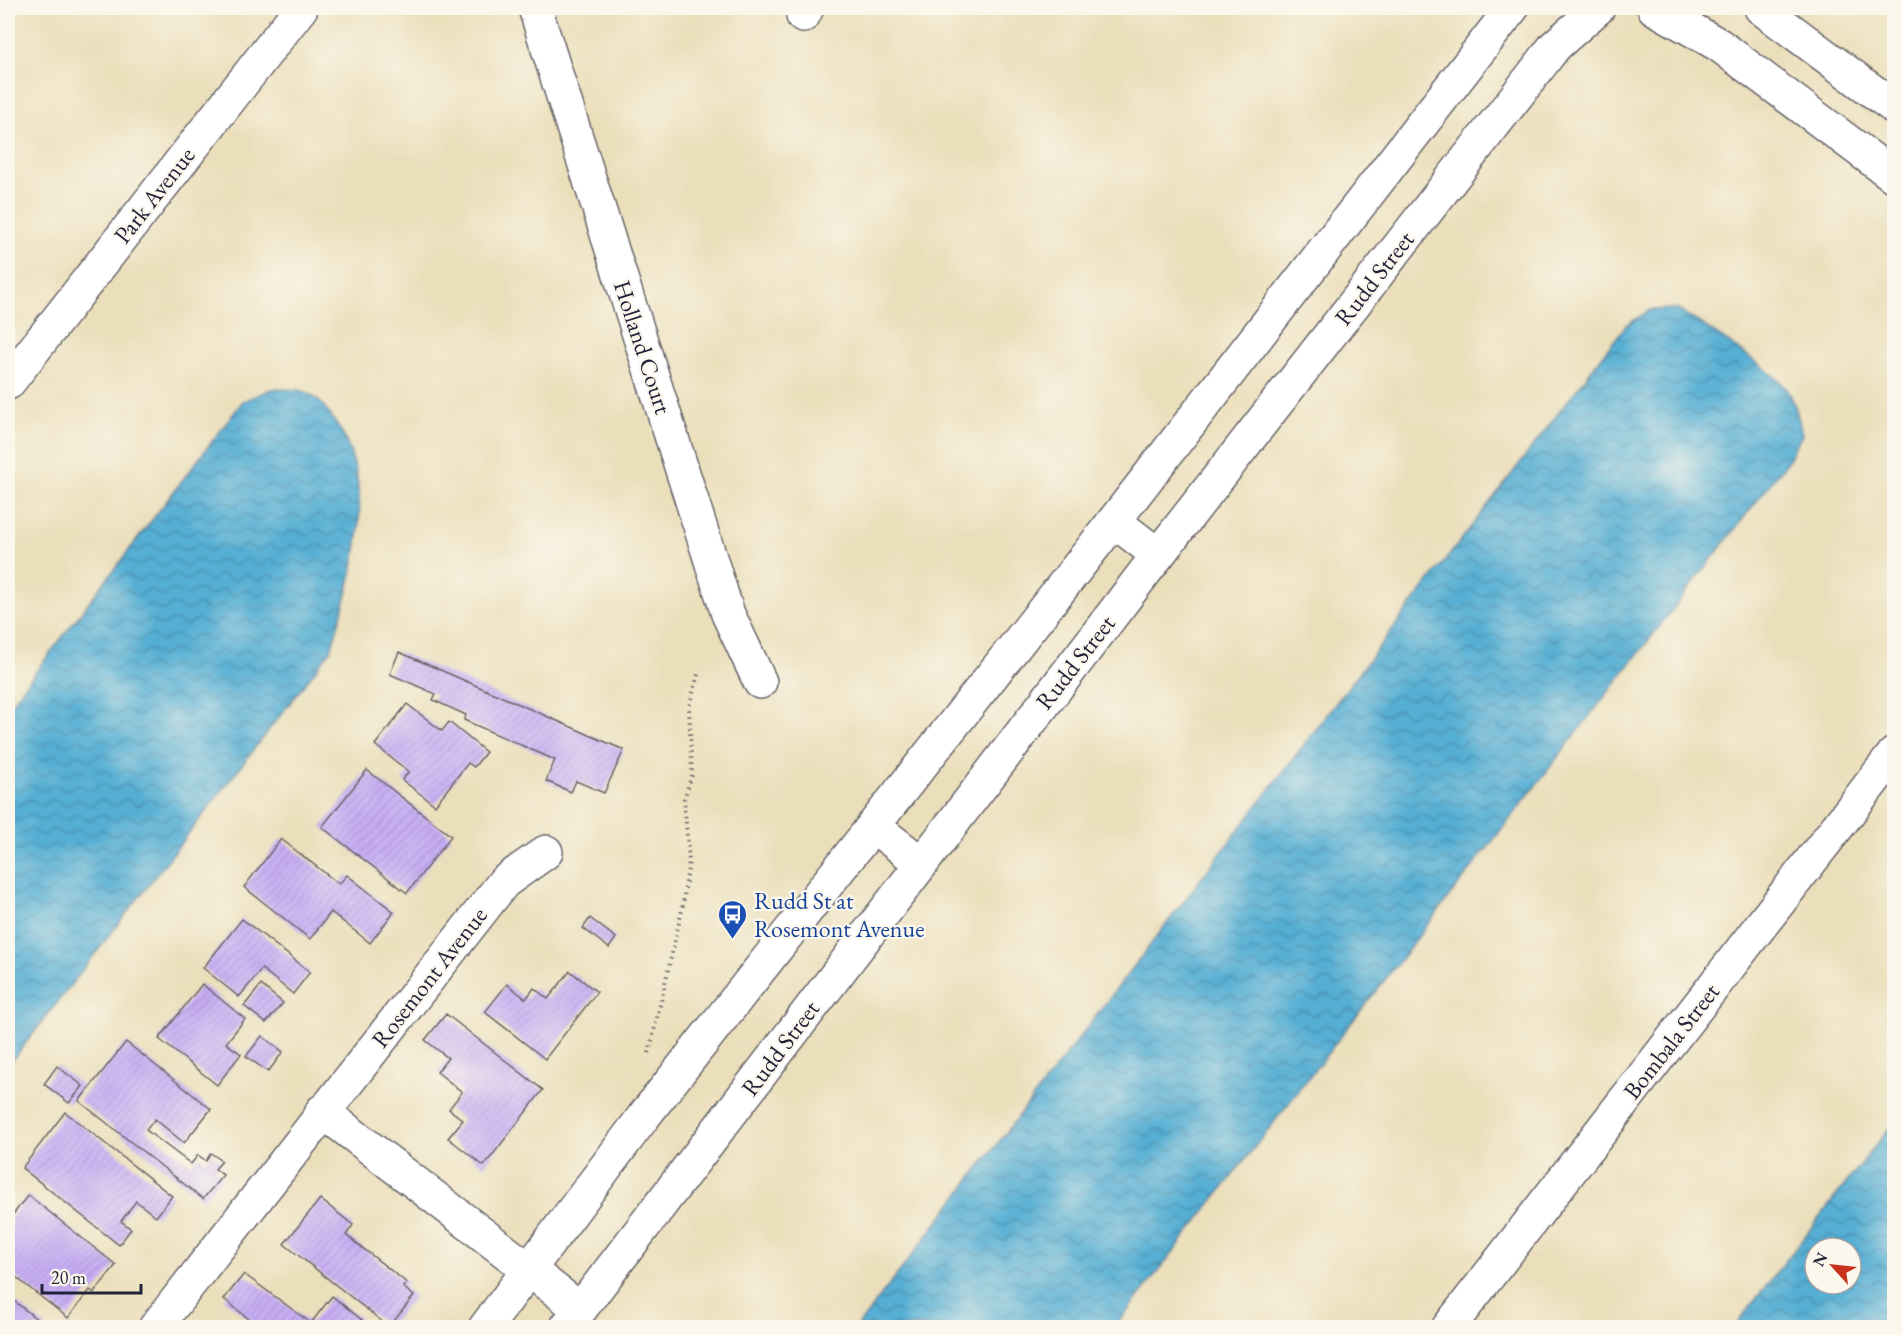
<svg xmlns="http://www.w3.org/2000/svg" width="1902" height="1335" viewBox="0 0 1902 1335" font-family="'EB Garamond',serif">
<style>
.water{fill:url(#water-waves);stroke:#3c6887;stroke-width:1.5;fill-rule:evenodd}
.building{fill:url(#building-hatch)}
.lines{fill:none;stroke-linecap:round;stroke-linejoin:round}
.minor-casing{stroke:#686468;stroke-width:36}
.path{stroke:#686468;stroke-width:4;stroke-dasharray:1.5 4.5;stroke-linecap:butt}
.minor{stroke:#fff;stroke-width:33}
.labels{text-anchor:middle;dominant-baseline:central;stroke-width:4.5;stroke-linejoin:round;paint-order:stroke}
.street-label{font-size:24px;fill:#22223b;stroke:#fbf7ec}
.transit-label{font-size:24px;fill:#164399;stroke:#fbf7ec;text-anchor:start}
</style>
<defs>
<pattern id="water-waves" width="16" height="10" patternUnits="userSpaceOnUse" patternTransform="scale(1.5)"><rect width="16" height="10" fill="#55aed3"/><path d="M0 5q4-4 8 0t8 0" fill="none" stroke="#468dac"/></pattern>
<pattern id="building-hatch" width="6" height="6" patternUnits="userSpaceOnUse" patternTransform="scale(1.5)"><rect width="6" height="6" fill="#c7aef4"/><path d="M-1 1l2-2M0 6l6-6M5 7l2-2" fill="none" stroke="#ab95d2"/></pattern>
</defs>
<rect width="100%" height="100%" fill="#fbf7ec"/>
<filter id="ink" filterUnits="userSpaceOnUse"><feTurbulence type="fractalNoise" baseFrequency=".0167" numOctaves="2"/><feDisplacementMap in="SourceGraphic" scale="12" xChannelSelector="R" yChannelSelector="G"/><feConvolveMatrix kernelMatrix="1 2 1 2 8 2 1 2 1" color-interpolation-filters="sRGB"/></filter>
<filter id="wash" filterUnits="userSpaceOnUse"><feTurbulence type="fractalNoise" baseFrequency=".008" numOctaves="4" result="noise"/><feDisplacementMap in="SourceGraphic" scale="24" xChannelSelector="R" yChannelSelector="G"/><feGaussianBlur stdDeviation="1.35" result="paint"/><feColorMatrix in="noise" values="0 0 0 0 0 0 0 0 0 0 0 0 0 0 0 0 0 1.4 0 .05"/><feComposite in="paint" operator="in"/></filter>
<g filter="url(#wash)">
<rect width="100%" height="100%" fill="#ebdfbb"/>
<g class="water">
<path d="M1676,309c20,11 103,65 112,82 8,13 11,29 14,44l-18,31 -669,861h-258l769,-1002 24,-15z"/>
<path d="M271,389c10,1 23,-1 32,2 15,6 24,18 32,31 46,67 17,157 -4,228l-323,416v-358l235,-307z"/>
<path d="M1894,1122v205h-160zM1815,1248h36v36h-36z"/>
</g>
<g id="blocks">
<g class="building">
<path d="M399,652l225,98 -20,43 -28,-12 -5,11 -25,-11 9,-21 -91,-40 2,-5 -33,-15 3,-6 -46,-20z"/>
<path d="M407,704l35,27 7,-9 37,30 -12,15 -6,-4 -33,42 -33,-25 7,-8 -34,-27z"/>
<path d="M367,770l84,66 -44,57 -85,-66z"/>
<path d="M281,839l58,45 8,-9 47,37 -24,31 -39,-31 -21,27 -66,-52z"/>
<path d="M590,918l26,20 -7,10 -26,-20z"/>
<path d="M242,919l68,53 -17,22 -31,-25 -23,28 -36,-29z"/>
<path d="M570,971l27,21 -52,67 -60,-47 22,-28 19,15 8,-11 14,11z"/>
<path d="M202,984l43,35 -19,24 15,11 -24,31 -58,-46z"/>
<path d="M261,985l22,18 -17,20 -22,-17z"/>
<path d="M446,1014l97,76 -59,76 -36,-28 15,-18 -14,-11 13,-17 -25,-20 11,-14 -23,-18z"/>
<path d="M262,1036l21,16 -15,20 -22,-16z"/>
<path d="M126,1042l85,67 -27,34 -29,-24 -9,11 45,34 7,-9 8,6 5,-8 11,8 -7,8 8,6 -20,24 -124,-98z"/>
<path d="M57,1066l26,20 -14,17 -25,-19z"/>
<path d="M65,1112l107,84 -16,21 -20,-16 -15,20 10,8 -12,16 -97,-77z"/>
<path d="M28,1195l88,70 -22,28 -4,-3 -22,28 -60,-47v-50z"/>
<path d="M320,1199l33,26 -7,10 61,48 -4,4 11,9 -25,31 -105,-83z"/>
<path d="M244,1274l67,49 21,-27 30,24 -6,8h-96l-36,-29z"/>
<path d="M8,1300l4,3 2,-2 34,27h-40z"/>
</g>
</g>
</g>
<g filter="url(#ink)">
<use href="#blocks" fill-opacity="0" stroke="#686468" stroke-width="1.5"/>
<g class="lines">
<defs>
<g id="minor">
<path d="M535,8l193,606 32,68"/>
<path d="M1654,8l65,37 175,131"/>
<path d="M1761,8l133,99"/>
<path d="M803,16l4,-8"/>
<path d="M8,383l293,-375"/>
<path d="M1114,521l44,34"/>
<path d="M873,826l48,37"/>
<path d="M322,1111l258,198"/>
<path d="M155,1328l349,-446 42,-30"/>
<path d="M485,1328l159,-212 470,-595 398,-513"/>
<path d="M566,1328l592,-773 381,-488 16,-21 43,-38"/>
<path d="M1448,1328l446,-574"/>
</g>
</defs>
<use href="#minor" class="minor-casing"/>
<path class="path" d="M649,1053l33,-143 7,-49 -5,-62 8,-24 -3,-68 10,-36"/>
<use href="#minor" class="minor"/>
</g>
</g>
<defs>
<symbol id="bus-pin" viewBox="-11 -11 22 30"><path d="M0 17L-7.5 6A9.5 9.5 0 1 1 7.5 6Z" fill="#1a4fb4" stroke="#fbf7ec"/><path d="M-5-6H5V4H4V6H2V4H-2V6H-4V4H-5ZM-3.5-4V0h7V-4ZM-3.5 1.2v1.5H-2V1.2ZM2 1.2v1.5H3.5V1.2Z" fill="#fff"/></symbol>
</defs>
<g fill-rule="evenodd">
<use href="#bus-pin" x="716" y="898" width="33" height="45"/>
</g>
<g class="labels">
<g class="street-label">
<text transform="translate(154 195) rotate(-52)">Park Avenue</text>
<text transform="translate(1374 278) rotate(-52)">Rudd Street</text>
<text transform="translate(643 347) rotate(72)">Holland Court</text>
<text transform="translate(1075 662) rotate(-52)">Rudd Street</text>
<text transform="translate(429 977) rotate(-52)">Rosemont Avenue</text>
<text transform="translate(1671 1041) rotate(-52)">Bombala Street</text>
<text transform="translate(780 1048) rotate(-53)">Rudd Street</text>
</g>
<g class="transit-label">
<text x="754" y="900">Rudd St at<tspan x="754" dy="28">Rosemont Avenue</tspan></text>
</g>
</g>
<rect width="1902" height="1335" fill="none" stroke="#fbf7ec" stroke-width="30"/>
<g transform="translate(1833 1266) rotate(297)"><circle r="28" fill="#fbf7ec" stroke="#a4a2a5" stroke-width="1.5"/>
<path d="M0-4.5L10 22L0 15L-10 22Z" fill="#c8321e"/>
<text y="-9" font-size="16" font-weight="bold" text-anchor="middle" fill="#22223b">N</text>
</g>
<path d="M42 1284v9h99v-9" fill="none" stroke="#22223b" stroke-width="3"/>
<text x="51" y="1284" font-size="18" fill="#22223b" stroke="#fbf7ec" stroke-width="4.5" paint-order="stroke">20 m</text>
</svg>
